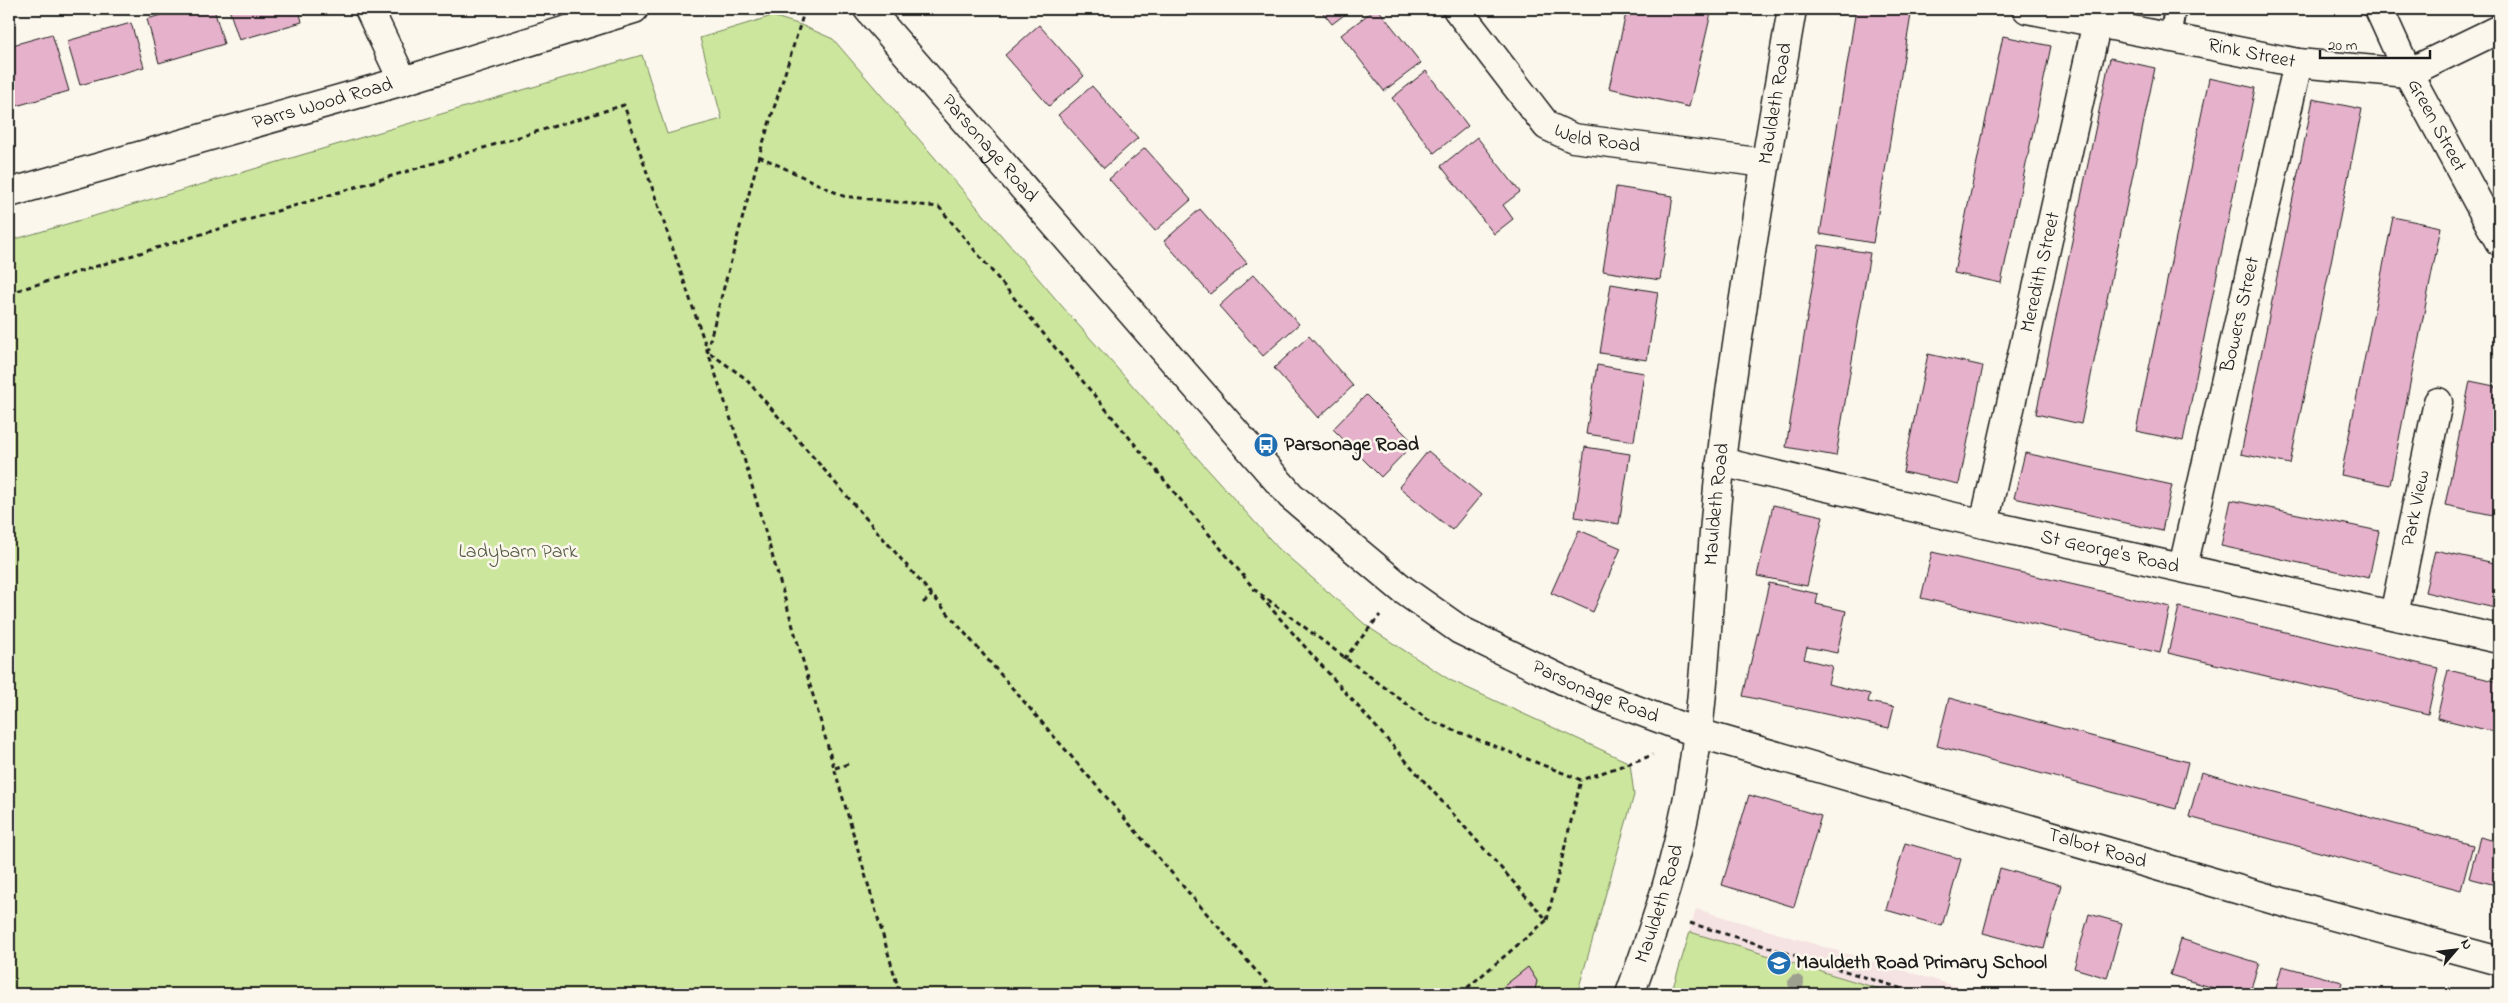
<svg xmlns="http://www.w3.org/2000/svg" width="2508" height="1003" viewBox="0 0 2508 1003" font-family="'Indie Flower',sans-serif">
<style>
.built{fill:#f5e2e2}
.green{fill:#cce79d;stroke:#74825c}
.building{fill:#e6b1cb;stroke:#1c1c1c}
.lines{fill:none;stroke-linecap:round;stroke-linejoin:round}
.lane-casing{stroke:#1c1c1c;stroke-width:24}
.street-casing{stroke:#1c1c1c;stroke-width:31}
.secondary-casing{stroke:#1c1c1c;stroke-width:31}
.path{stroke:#1c1c1c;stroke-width:3;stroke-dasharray:5 4;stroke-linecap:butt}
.lane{stroke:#fbf7ec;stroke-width:20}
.street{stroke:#fbf7ec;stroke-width:28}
.secondary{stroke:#fbf7ec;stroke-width:28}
.tree{fill:#9ea08f}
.labels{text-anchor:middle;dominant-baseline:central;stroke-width:5;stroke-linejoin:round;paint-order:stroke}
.street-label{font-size:20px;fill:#1c1c1c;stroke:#fbf7ec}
.poi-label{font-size:20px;font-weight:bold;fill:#1c1c1c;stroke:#fbf7ec;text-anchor:start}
.park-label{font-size:20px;fill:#515943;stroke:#fbf7ec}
</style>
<rect width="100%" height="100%" fill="#fbf7ec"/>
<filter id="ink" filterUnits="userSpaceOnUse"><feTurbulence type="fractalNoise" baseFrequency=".02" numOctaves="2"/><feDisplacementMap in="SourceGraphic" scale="10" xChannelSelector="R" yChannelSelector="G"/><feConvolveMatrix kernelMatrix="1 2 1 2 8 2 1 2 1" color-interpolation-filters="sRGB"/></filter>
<g filter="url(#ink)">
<path class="built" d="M1696,909l286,85h-311z"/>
<g class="green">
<path d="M772,16l29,9 32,14 240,280 205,229 90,79 82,53 180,83 4,32 -57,199h-1568v-753l633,-186 25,79 55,-15 -22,-81z"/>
<path d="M1690,932l203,61v1h-222z"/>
</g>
<g class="building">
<path d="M182,9h32l10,35 -65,19 -12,-44z"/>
<path d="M229,9h70l3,13 -63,18z"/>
<path d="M980,9h21v3z"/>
<path d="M1320,9h32l-20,15z"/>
<path d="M1375,9h3l43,54 -37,28 -43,-56z"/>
<path d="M1627,9h85l-23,98 -80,-19z"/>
<path d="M1856,9h17l38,6 -38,228 -53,-9z"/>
<path d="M131,23l13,44 -64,18 -13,-44z"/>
<path d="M1039,25l45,51 -35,30 -44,-51z"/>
<path d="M52,34l17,57 -60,17v-62z"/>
<path d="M2003,36l48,10 -50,237 -47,-10z"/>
<path d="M2110,58l45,10 -74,356 -45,-10z"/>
<path d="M1426,71l42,55 -34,27 -42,-55z"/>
<path d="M2209,78l46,10 -72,353 -47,-10z"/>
<path d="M1092,86l46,52 -34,30 -46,-53z"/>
<path d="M2313,99l49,10 -72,355 -49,-10z"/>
<path d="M1477,137l43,55 -17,13 10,14 -19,15 -53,-68z"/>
<path d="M1145,148l46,52 -36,31 -46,-52z"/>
<path d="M1616,187l57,9 -13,84 -57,-9z"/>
<path d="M1200,209l47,54 -37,31 -46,-53z"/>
<path d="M2393,217l48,10 -51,258 -49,-10z"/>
<path d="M1819,245l51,8 -34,203 -50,-9z"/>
<path d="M1254,274l45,50 -36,32 -44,-50z"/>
<path d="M1611,284l47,8 -11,68 -47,-7z"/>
<path d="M1309,336l44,50 -35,32 -44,-50z"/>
<path d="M1928,354l55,12 -24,118 -56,-12z"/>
<path d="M1597,365l47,8 -10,68 -48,-7z"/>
<path d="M2470,381l29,6v97l-6,31 -48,-10z"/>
<path d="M1366,395l48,48 -33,34 -48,-48z"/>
<path d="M1585,447l45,7 -11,70 -44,-7z"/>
<path d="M1428,451l53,44 -29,35 -53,-43z"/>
<path d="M2025,453l147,32 -10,46 -148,-33z"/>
<path d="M2231,500l148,31 -10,47 -148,-32z"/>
<path d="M1773,505l50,11 -16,70 -50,-10z"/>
<path d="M1579,530l42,18 -28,64 -42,-19z"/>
<path d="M2435,550l64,14v45l-74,-17z"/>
<path d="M1932,552l238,55 -10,46 -239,-55z"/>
<path d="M1769,583l49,11 -2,10 30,7 -9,42 -30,-6 -3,12 28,7 -4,18 42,10 -2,8 26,5 -5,21 -146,-32z"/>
<path d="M2179,607l259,61 -10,46 -260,-61z"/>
<path d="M2448,670l51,12v51l-62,-15z"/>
<path d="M1949,698l239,64 -12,47 -239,-63z"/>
<path d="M2201,772l272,73 -12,45 -272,-73z"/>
<path d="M1749,795l72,21 -27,91 -72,-22z"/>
<path d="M2480,837l19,5v44l-30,-8z"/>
<path d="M1905,843l56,16 -19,67 -56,-16z"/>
<path d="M2000,868l61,17 -17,64 -61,-16z"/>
<path d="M2089,914l33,9 -15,55 -33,-10z"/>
<path d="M2181,939l78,24 -10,31h-15l-64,-19z"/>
<path d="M2282,966l60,16 -3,12h-65z"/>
<path d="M1528,967l9,14 -3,13h-40z"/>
</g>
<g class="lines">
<defs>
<path id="lane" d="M2170,37l5,-28"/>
<g id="street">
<path d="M369,9l34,72"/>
<path id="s1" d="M1457,9l90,117 26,12 192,25"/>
<path id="s2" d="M2027,9l271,54 110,10 91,-44"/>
<path id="s3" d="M2379,9l29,64 91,168"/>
<path id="s4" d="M1721,462l263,62 515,115"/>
<path id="s5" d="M1984,524l113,-502"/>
<path id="s6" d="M2183,567l115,-504"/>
<path id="s7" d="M2394,615l44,-213"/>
</g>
<g id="secondary">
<path id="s8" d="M868,9l423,487 111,93 58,41 121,59 117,44 580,168 221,60"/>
<path id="s9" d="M9,193l394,-112 231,-72"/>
<path id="s10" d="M1630,994c20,-55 40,-111 52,-168 27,-119 24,-244 39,-365 19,-151 45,-302 71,-452"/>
</g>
</defs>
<use href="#lane" class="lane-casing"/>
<use href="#street" class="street-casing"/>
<use href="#secondary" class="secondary-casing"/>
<g class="path">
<path d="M805,9l-46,147 -52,195 38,27 531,616"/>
<path d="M759,156l84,40 96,11 316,383 173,130 153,60 72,-25"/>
<path d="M9,293l615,-188 119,350 157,539"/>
<path d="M1261,597l286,323 -87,74"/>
<path d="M923,603l9,-8"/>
<path d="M1344,659l36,-44"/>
<path d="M835,768l13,-4"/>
<path d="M1547,920l34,-140"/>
<path d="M1690,923l210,65v6"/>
</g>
<use href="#lane" class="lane"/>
<use href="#street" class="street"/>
<use href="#secondary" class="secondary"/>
</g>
<circle class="tree" cx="1796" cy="983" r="8"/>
</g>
<defs>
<symbol id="bus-disc" viewBox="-11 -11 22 22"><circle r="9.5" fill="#1f6fb2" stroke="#fbf7ec"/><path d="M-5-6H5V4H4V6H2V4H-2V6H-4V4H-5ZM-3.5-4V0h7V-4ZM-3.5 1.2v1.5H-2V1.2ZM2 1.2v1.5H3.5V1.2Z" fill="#fff"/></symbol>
<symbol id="school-disc" viewBox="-11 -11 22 22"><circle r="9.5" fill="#1f6fb2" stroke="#fbf7ec"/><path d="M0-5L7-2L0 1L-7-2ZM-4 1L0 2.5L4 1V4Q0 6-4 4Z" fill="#fff"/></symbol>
</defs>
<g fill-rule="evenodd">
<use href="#bus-disc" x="1252" y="431" width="28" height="28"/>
<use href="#school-disc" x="1765" y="949" width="28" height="28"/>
</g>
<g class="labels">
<g class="street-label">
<text stroke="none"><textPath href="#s2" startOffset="229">Rink Street</textPath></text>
<text stroke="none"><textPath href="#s10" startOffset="905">Mauldeth Road</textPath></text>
<text stroke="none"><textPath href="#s9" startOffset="326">Parrs Wood Road</textPath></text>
<text stroke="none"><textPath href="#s3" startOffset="130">Green Street</textPath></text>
<text stroke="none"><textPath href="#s1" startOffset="200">Weld Road</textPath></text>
<text stroke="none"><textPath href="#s8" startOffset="185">Parsonage Road</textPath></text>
<text stroke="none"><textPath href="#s5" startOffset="258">Meredith Street</textPath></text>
<text stroke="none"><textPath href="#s6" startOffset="259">Bowers Street</textPath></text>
<text stroke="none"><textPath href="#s10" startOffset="500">Mauldeth Road</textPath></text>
<text stroke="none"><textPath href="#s7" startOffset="109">Park View</textPath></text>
<text stroke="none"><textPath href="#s4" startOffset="399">St George's Road</textPath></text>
<text stroke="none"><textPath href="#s8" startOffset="1010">Parsonage Road</textPath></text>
<text stroke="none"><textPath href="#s8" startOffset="1536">Talbot Road</textPath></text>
<text stroke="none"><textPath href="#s10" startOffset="95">Mauldeth Road</textPath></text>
</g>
<g class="poi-label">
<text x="1284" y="445">Parsonage Road</text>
<text x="1796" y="963">Mauldeth Road Primary School</text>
</g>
<g class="park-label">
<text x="518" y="552">Ladybarn Park</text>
</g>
</g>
<rect width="2508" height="1003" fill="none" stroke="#fbf7ec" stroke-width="30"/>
<rect x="15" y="15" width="2478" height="973" fill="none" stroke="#1c1c1c" stroke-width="2" filter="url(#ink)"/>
<g transform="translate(2456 950) rotate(62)" stroke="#fbf7ec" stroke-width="4" paint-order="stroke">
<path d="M0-4L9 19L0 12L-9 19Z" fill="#1c1c1c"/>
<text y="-8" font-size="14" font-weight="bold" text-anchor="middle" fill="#1c1c1c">N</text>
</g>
<path d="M2320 50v8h110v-8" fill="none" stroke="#1c1c1c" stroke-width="2.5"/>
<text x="2328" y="50" font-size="15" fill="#1c1c1c" stroke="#fbf7ec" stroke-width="4" paint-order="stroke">20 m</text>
</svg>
